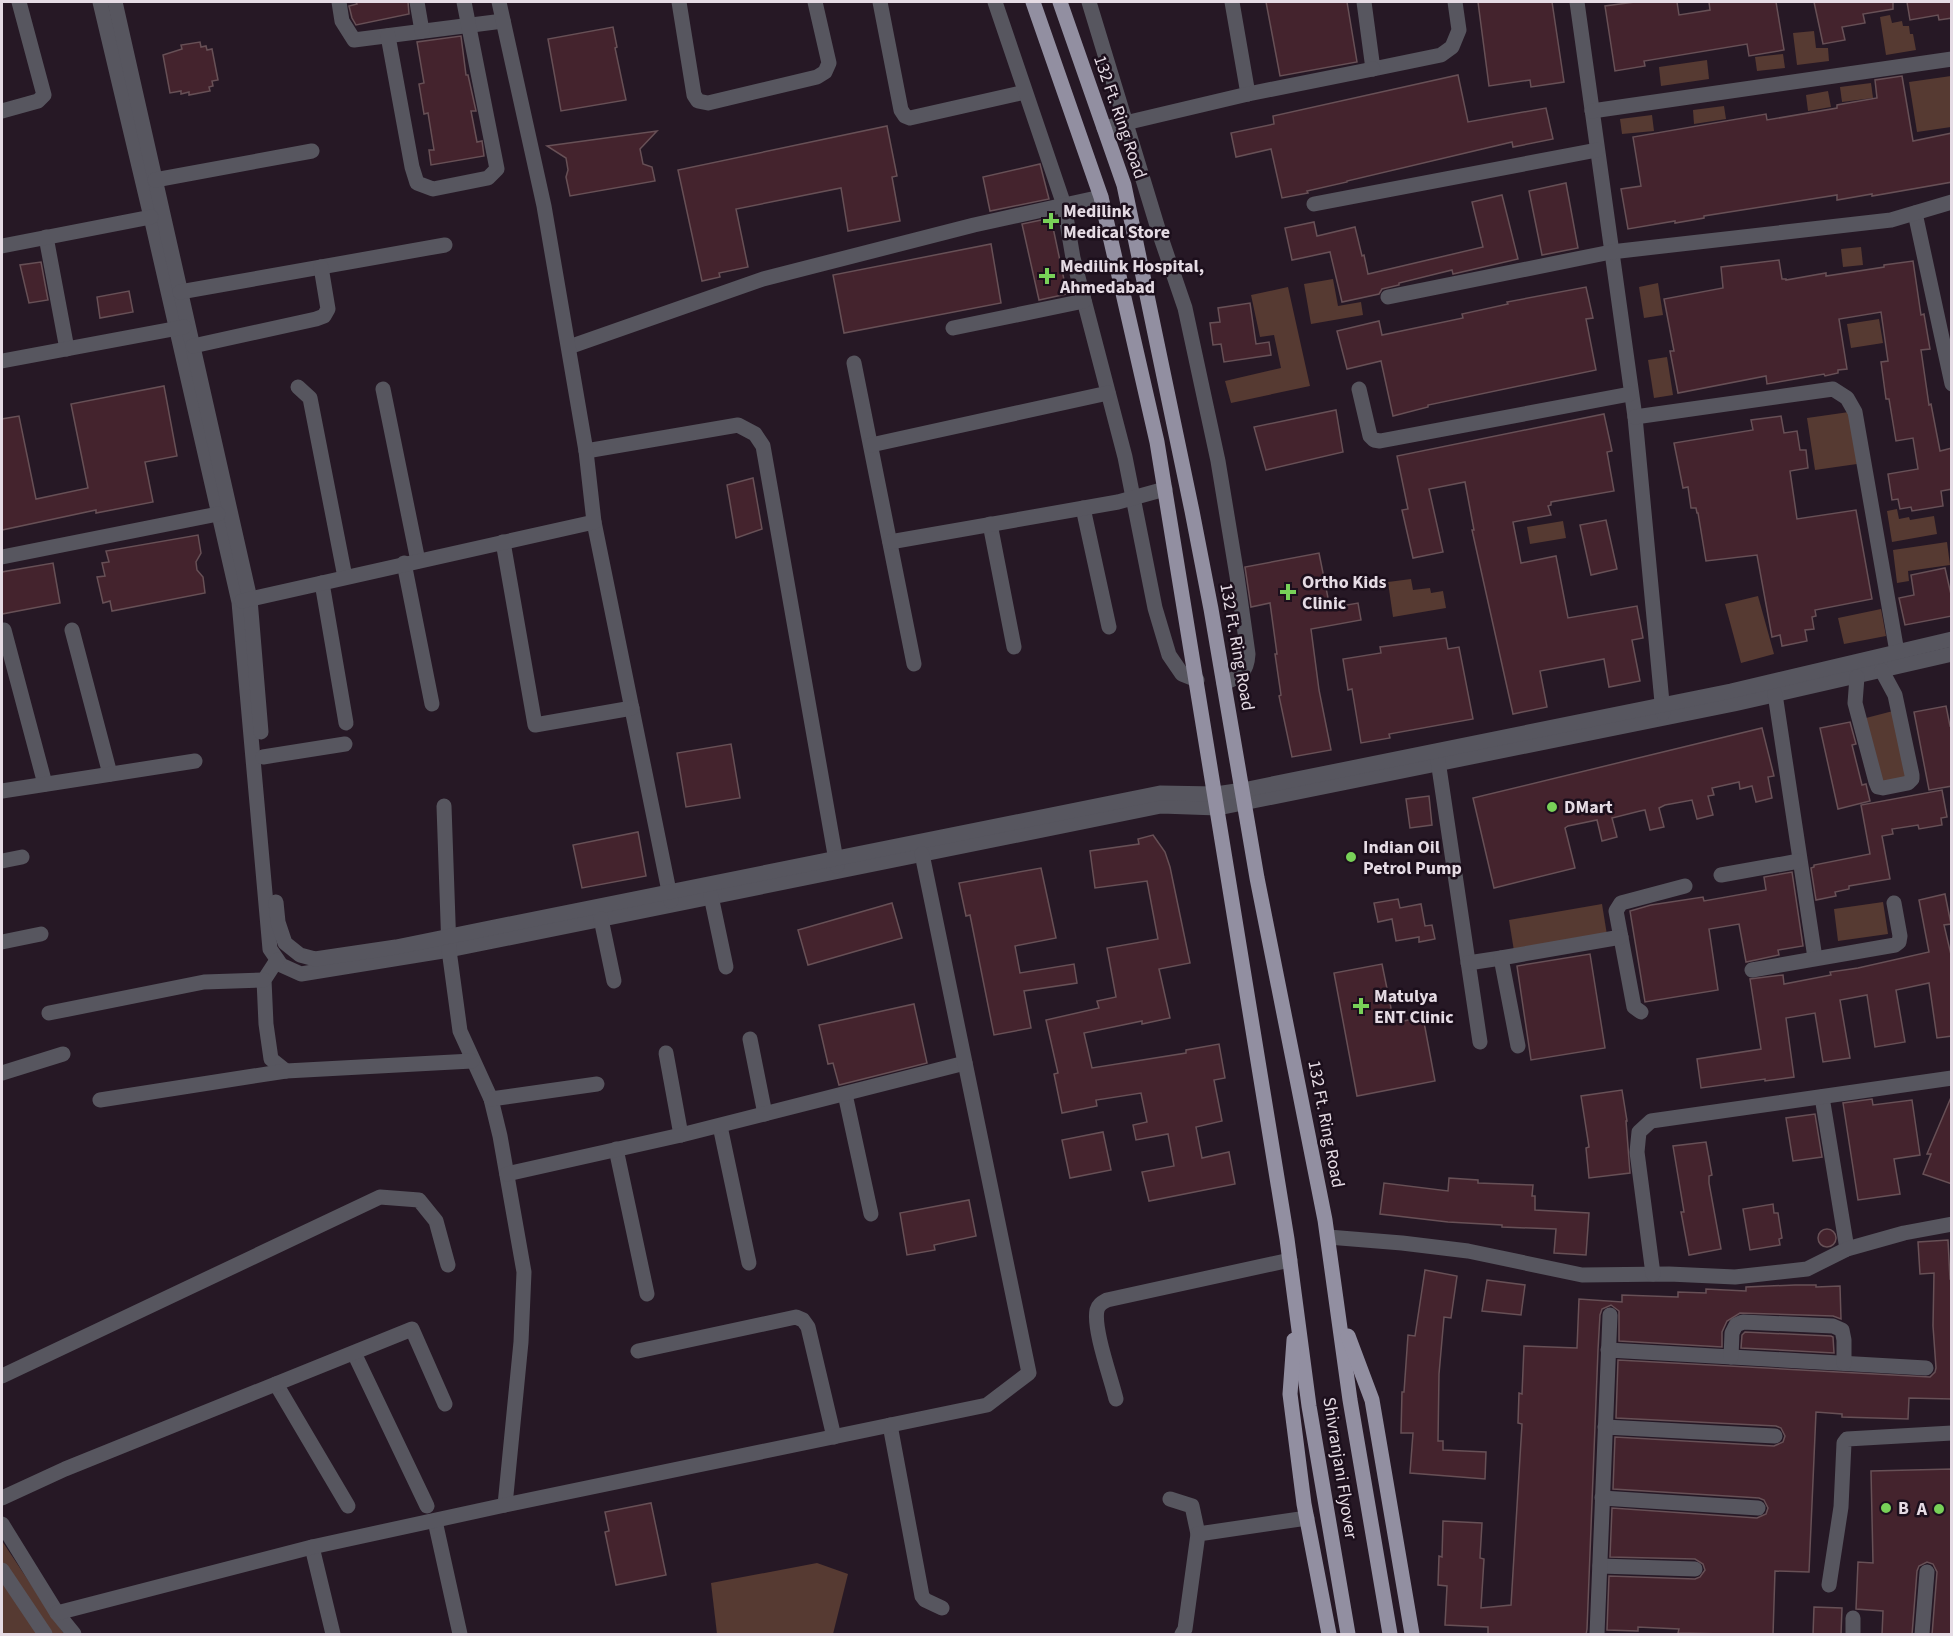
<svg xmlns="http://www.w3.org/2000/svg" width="1953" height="1636" viewBox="0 0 1953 1636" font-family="'Source Sans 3',sans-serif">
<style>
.green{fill:#563a32}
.building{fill:#44232d;stroke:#675056;stroke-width:1.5}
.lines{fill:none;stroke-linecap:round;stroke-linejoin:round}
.minor{stroke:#57565f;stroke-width:15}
.major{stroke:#928fa1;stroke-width:15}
.poi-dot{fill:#78d158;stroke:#1c0f1c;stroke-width:2}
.labels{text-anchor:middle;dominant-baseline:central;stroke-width:5;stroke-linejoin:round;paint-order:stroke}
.street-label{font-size:18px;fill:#e5dbe4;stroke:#1c0f1c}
.poi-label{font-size:18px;font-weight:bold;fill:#e5dbe4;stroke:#1c0f1c;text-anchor:start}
</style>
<rect width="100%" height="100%" fill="#261825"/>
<g class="green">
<path d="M1890,15l2,8 10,-2 1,5h6l1,8h3l3,16 -30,5 -6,-38z"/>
<path d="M1814,31l2,17h12l1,13 -32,4 -4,-32z"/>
<path d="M1783,54l2,14 -28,3 -2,-14z"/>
<path d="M1707,60l2,19 -48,7 -2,-19z"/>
<path d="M1951,76v51l-34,5 -8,-50z"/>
<path d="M1871,83l2,15 -31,4 -2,-15z"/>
<path d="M1828,91l3,16 -23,4 -2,-16z"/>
<path d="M1724,106l2,13 -32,5 -1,-14z"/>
<path d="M1652,115l2,16 -32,3 -2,-15z"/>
<path d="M1861,247l2,18 -20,2 -2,-18z"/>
<path d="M1333,279l5,27 23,-4 2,13 -52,9 -7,-40z"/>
<path d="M1658,283l5,32 -19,3 -5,-31z"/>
<path d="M1288,287l22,99 -79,17 -6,-22 56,-13 -7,-33 -14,2 -9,-42z"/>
<path d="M1879,319l4,24 -32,5 -4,-24z"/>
<path d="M1667,357l6,38 -19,3 -6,-38z"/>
<path d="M1849,412l8,52 -42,6 -8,-52z"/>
<path d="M1897,509l2,10 10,-2 1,3 24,-4 3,18 -45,8 -5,-31z"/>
<path d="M1563,521l3,17 -36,6 -3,-17z"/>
<path d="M1947,542l3,23 -42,6 1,10 -12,2 -4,-33z"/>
<path d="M1411,579l2,11 17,-2 1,5 12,-2 3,17 -53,9 -5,-35z"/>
<path d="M1758,596l16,58 -33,9 -16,-59z"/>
<path d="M1881,609l5,27 -42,8 -6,-26z"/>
<path d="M1893,711l16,68 -27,7 -16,-68z"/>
<path d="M1883,902l5,32 -50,7 -4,-32z"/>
<path d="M1602,904l5,31 -93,16 -5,-31z"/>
<path d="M2,1541l62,93h-62z"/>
<path d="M817,1563l31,11 -15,60h-116l-6,-51z"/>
</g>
<g class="building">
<path d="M356,2h52l1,12 -53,11 -4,-7 -3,-12 8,-2z"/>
<path d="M1266,2h81l10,60 -77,14z"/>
<path d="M1478,2h74l12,80 -33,5 -1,-7 -41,6z"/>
<path d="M1635,2h42l2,13 31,-5 -1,-8h67l8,48 -35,6 -2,-12 -103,17 1,5 -30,5 -10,-65z"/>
<path d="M1814,2h79v7l-30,5 2,9 -23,4 3,13 -22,4z"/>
<path d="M1907,2h45v16l-13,2 -1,-5 -28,5z"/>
<path d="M613,27l4,20 -2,1 11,52 -65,11 -13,-72z"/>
<path d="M461,36l5,39h2l8,36h-5l6,31 5,-1 2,15 -53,9 -2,-15h5l-6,-37 -4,1 -5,-30 5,-1 -7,-41z"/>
<path d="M200,42l1,5 5,-1 1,4 5,-1 6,31 -6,1 1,5 -4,1 1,4 -21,4v-3l-8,2v-3l-11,2 -7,-38 19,-6 -1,-4z"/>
<path d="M1458,75l10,47 78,-14 7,31 -40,8 -1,-5 -165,39v1l-40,9 1,2 -26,5 -11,-49 -35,8 -5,-24 43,-9 -1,-8z"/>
<path d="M1902,76l11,65 39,-8v49l-80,14v-2l-35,6v-5l-133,21v2l-29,5v-2l-47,8 -7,-40 20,-3 -8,-49 133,-23 1,6 70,-12v-3l40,-7 -2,-18z"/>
<path d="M887,126l10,50 -5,1 8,44 -52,10 -7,-43 -105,21 12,58 -29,6 1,4 -18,4 -24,-111z"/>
<path d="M657,131l-17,18 3,15 9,3 3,14 -85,15 -4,-19 2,-7 -2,-12 -19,-12z"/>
<path d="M1040,164l9,35 -59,12 -7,-34z"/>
<path d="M1566,183l12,65 -36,7 -13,-64z"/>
<path d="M1502,195l16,64 -65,15 -1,-4 -53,13v2l-17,4 -3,5 -37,8 -12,-50 -38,8 -7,-32 29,-6 3,14 38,-9 7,29 2,-1 4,19 115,-27 -11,-45z"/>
<path d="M1051,218l16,76 -28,6 -17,-76z"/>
<path d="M991,244l10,59 -157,30 -11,-58z"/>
<path d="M1779,260l3,19h4v1l40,-7v3l58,-9v-2l29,-4 8,54 3,-1 6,35 -9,1 8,55 2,-1 9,47 12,-3v41l-11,2 2,15 -31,5 -1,-4 -11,2 -2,-10 -6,1 -4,-26 30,-5 -5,-31 -17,3 -7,-42h-3l-5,-37 7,-1 -7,-49 -42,7 8,50 -9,1v3l-13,3 -1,-2 -57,10 -1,-8 -88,17 -8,-42h4l-10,-52 59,-11 -2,-21z"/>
<path d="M41,262l7,38 -19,3 -9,-38z"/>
<path d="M1586,287l7,31 -7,1 10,51 -168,35v2l-35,9 -12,-55 -34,8 -10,-38 42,-10 3,14 81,-17 -1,-4 46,-10 -1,-2z"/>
<path d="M129,291l4,21 -33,6 -3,-21z"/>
<path d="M1250,303l6,41 13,-2 2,13 -47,7 -3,-18 -8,1 -3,-22 10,-1 -2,-14z"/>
<path d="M164,386l13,70 -32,6 8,40 -57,11v-3l-94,20v-111l17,-3 17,83 52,-11 -17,-84z"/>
<path d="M1336,410l7,42 -77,18 -12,-43z"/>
<path d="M1604,414l8,37 -5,1 7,39 -63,11v3l-3,1 3,9 -38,7 8,41 35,-7 12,62 69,-12 6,32 -11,2 8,41 -31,6 -5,-28 -64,12 7,36 -34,7 -41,-184h2l-9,-48 -36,7 14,63 -30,6 -11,-48 6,-1 -11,-53z"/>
<path d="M1781,416l3,17 13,-2 3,19h6l2,18 -18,3 7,48 59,-9 16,89 -57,11 1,6 -4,1 2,12 -9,1 2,11 -25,5 -2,-11 -8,2 -15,-82 -51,6 -8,-48h-1l-1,-5h-5l-3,-21 -5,1 -9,-45 79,-13 -2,-10z"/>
<path d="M753,478l9,51 -26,9 -9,-53z"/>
<path d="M1606,520l11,49 -26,6 -11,-50z"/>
<path d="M198,535l3,18 -5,9 1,8 6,7 2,16 -93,18 -2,-10 -7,2 -6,-26 8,-1 -3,-13 7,-1 -3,-11z"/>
<path d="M1319,553l11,55 28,-5 3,17 -50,9 8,61 12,60 -39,7 -13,-61 2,-1 -6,-41h2l-7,-51 -19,4 -6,-40z"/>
<path d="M53,563l7,40 -58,11v-42z"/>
<path d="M1945,568l7,31v17l-47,9 -6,-27 15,-3 -3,-20z"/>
<path d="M1446,638l2,11 11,-2 14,72 -84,15 1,4 -29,5 -9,-54 -4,1 -5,-31 38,-6 -1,-6z"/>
<path d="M1946,706l4,20 2,-1v61l-23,4 -15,-78z"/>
<path d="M1850,722l6,22 -4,1 10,40 4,-1 4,17 -32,8 -18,-81z"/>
<path d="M1762,728l12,48 -6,1 4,21 -16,4 -4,-16 -12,3 -1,-7 -27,6 2,7 -6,1 5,19 -16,4 -5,-19 -27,5 -6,3 5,19 -14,3 -5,-20 -5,1 -28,7 5,19 -15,4 -5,-21 -29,6 -3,2 10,40 -81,20 -21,-90z"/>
<path d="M731,744l9,54 -54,9 -9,-54z"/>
<path d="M1942,790l5,27 -6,1 1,7 -23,4 -1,-4 -26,4 1,5 -11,2 8,43 -41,7v3l-14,3 1,4 -20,4 -5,-32 3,-1v-2l56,-11 -9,-49z"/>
<path d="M1429,796l3,29 -22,3 -4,-29z"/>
<path d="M638,832l8,44 -64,12 -9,-43z"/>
<path d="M1153,835l12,17 5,15 20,96 -31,6 11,49 -28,6v-3l-58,12 8,35 94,-15v-3l33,-6 6,34 -11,2 8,41 -26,6 6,31 27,-6 6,32 -86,17 -7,-29 32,-6 -6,-32 -32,6 -3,-15 14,-3 -6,-29 -45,7 1,6 -35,7 -8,-39 4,-1 -12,-53 53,-12 -2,-7 19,-4 -9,-49 51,-9 -11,-58 -52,7 -5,-37 49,-7 -1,-5z"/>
<path d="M1041,868l15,70 -41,8 5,27 54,-9 3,19 -53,8 7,37 -37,7 -24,-120 -4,1 -7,-33z"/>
<path d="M1792,872l11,74 -25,4 1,5 -33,7 -7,-38 -30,5 9,61 -73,12 -15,-91 21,-6 52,-8 1,4 62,-11 -2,-13z"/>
<path d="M1945,894l6,30 -7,1 8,34v77l-15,2 -8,-55 -33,7 9,52 -30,5 -8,-52 -27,5 10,58 -27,4 -8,-49 -29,5 8,59 -29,4v-2l-64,9 -4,-29 64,-10 -11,-70 33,-4 1,9 47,-9 -1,-3 28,-4 71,-16 -10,-52z"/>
<path d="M1398,899l2,9 21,-4 4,22 7,-1 3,14 -16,3v-5l-23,4 -4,-22 -14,3 -4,-19z"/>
<path d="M892,903l10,35 -94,27 -10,-35z"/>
<path d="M1590,954l15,94 -74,12 -14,-94z"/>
<path d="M1382,964l12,59 29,-6 12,64 -78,15 -23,-123z"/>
<path d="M914,1004l13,59 -88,22 -6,-22 -5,1 -9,-39z"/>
<path d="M1622,1090l5,31h-1l4,52 -41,5 -3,-30 3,-1 -8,-51z"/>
<path d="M1952,1095v89l-29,-10 8,-20h-4z"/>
<path d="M1872,1099l1,6 39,-5 8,55 -26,4 6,35 -42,6 -15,-97z"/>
<path d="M1815,1114l7,43 -29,4 -7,-43z"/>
<path d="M1103,1132l8,38 -41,8 -8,-38z"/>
<path d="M1706,1142l6,33 -3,1v7l12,66 -32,6 -8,-43h3l-11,-66z"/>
<path d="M1449,1178l29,2v3l55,2 -1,11h3v14l54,3 -3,42 -32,-2 2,-24 -54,-2v-2l-54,-3 -68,-8 4,-31 64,8z"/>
<path d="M969,1200l7,36 -42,9 1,5 -28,5 -7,-42z"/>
<path d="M1773,1204l1,9h4l4,25 -3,1 1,6 -30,5 -7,-41z"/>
<circle cx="1827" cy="1238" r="9"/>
<path d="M1948,1240l2,39h2v120l-43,-1 -1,21 -66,-2v-3l-26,-2 -7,160 -34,-1 -2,64 -95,-2 1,-4 -41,-2v4l-31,-1 2,-54 86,3 5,-2 5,-7 -2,-6 -8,-5 -85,-2 2,-49 145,10 9,-4 2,-6 -4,-8 -5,-2 -146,-9 2,-52 159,9 9,-4 2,-6 -4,-8 -5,-2 -160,-8 2,-58 312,17 5,-5 1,-4 -3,-42 1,-53 -14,1 -2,-32z"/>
<path d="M1425,1270l32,6 -6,42 -7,-1 -5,57 -1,67h5v9l43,2 -1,27 -75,-6 3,-40h-12l1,-41h2l4,-57 7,1z"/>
<path d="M1487,1280l38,5 -4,30 -39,-4z"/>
<path d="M1795,1285h21v2l24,-1 1,33 -8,-3 -93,-3 -13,8 -5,11v15l-103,-6v-30l-8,-6 -9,4 -2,6 -2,35 -11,279 -1,6h-98v-8l-43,-2 2,-39 -9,-1 1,-29 3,1 1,-36 39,2 -2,35 4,1 -3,49 30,-3 11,-181 -4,-1 1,-30 3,1 2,-48 53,2 2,-49 43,3v-7l56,2v-5l28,1v-4l40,2v-4z"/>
<path d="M1745,1332l86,4 2,1 1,16 -93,-5 1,-13z"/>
<path d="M1952,1469v166h-20l5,-63 -4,-8 -6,-2 -8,4 -2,5 -5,64h-30l1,-24 -27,-2 2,-47 15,1 -2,-92z"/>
<path d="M651,1503l15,72 -50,10 -11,-53 4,-1 -4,-19z"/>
<path d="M1814,1607l28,1 -1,27h-28z"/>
</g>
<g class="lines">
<g class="minor">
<path d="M100,2l51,215 88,385 31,347 11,16 20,9 148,-24 712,-144 57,2 516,-104 218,-50"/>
<path d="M115,2l135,597 11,133"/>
<path d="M339,2l3,19 12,19 149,-19"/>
<path d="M417,2l5,29"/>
<path d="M679,2l15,93 4,6 10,2 109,-26 8,-5 4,-9 -14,-61"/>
<path d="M880,2l21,108 4,6 5,2 115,-26"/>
<path d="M995,2l69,203 9,53 52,199 30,151 14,47 13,19 15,6"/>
<path d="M1089,2l70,230 26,76 33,153 19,115 11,78c-1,18 -8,23 -24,29"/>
<path d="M1232,2l16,92"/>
<path d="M1364,2l9,67 68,-14 11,-8 7,-17 -4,-28"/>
<path d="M1577,2l58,415 28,296"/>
<path d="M388,36l24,131 5,16 16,6 55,-11 9,-9 -33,-167"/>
<path d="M2,111l36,-10 6,-6 -25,-93"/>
<path d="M1592,111l360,-52"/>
<path d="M1104,128l144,-34 125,-25"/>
<path d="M155,180l157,-29"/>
<path d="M1314,204l283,-54"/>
<path d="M1915,213l37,171"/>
<path d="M46,237l21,112"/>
<path d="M2,246l149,-29"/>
<path d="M180,292l265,-47"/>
<path d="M1388,297l223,-45 280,-32 61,-18"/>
<path d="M953,328l131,-27"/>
<path d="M193,346l123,-27 8,-3 4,-7 -7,-42"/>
<path d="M569,347l194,-68 211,-54 127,-28"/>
<path d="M2,361l182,-34"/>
<path d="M854,363l60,301"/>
<path d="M298,387l12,11 35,179"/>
<path d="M383,389l35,172"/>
<path d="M1359,389l11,47 4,4 6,1 250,-47"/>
<path d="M1635,417l198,-28 14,9 8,14 42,240"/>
<path d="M871,445l237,-52"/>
<path d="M586,451l152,-26 17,9 8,12 74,420"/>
<path d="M1083,508l26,119"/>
<path d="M594,522l77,379"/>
<path d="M990,524l24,123"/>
<path d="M503,542l32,183 97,-17"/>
<path d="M890,542l228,-40 47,-13"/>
<path d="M2,557l216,-43"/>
<path d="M404,563l28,141"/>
<path d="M322,583l24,140"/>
<path d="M242,601l352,-79 -8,-71 -42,-245 -45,-204"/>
<path d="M4,630l41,154"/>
<path d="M72,630l38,144"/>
<path d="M1857,677l-2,26 21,79 2,5 5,1 25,-5 4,-4v-4l-17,-80 -13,-24"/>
<path d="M1775,694l40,264"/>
<path d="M1437,754l43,288"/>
<path d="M263,757l82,-13"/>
<path d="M2,791l193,-30"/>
<path d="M444,806l5,144 11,81 31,68 9,37 24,136 -3,70 -16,163"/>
<path d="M2,861l20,-4"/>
<path d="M1721,875l78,-14"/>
<path d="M711,896l15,71"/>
<path d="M276,902l2,20 7,21 15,12 15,4 81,-12 764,-154 56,1 27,-4 488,-99 221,-52"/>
<path d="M601,919l13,62"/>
<path d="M2,942l39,-8"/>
<path d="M277,960l-13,20 2,44 5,35 15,12"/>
<path d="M1468,963l33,-5"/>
<path d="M1752,970l143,-25 4,-3 1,-6 -6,-33"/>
<path d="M1641,1012l-7,-5 -18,-96 5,-8 64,-17"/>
<path d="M49,1013l155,-31 60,-2"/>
<path d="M750,1039l15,75"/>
<path d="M1518,1046l-17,-88 120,-21"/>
<path d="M666,1053l15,82"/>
<path d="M2,1073l61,-19"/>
<path d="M845,1094l26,120"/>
<path d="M1822,1097l25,152"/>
<path d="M491,1099l106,-15"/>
<path d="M100,1100l186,-29 186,-10"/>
<path d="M720,1126l29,137"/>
<path d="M616,1149l31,145"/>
<path d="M507,1174l174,-39 284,-72"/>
<path d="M1328,1237l74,6 66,8 114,24 87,-1 66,3 72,-8 40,-20 57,-16 48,-9"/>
<path d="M1653,1274l-16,-122 2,-20 12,-11 301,-43"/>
<path d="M1608,1350l318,18"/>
<path d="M638,1351l158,-34 7,3 5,7 26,110"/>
<path d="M354,1353l73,153"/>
<path d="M1731,1357l1,-24 4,-8 7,-3 90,4 9,4 2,10v23"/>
<path d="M2,1376l378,-179 39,3 17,21 12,44"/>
<path d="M276,1384l72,122"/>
<path d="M1116,1399c-5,-21 -23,-70 -19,-89 2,-6 5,-7 10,-10l183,-40"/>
<path d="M890,1425l32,171 3,4 17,8"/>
<path d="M1605,1427l170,9"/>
<path d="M2,1498l63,-29 347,-140 33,75"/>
<path d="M1602,1498l156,10"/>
<path d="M1170,1499l22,7 6,28"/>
<path d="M435,1521l25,113"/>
<path d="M2,1524l55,89 17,21"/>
<path d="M312,1547l21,87"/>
<path d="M1600,1566l95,3"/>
<path d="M2,1570l43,64"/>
<path d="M1829,1585l12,-78 3,-64 3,-4 105,-6"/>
<path d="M57,1613l255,-66 193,-42 482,-100 42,-32 -107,-519"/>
<path d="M1182,1634l3,-5 13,-95 109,-16"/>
<path d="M1597,1634l13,-319"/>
<path d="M1853,1634v-16"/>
<path d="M1922,1634l5,-62"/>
</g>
<g class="major">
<path d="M1033,2l68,195 56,245 130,797 22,167 39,228"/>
<path d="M1060,2l64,183 68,326 19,98 46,269 68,342 25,180 40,234"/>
<path d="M1348,1336l24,64 40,234"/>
<path d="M1294,1340l-4,54 14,110 25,130"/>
</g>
</g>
<g class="poi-dot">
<path d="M1048 212h6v6h6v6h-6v6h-6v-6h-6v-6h6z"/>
<path d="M1044 267h6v6h6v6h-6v6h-6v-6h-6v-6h6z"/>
<path d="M1285 583h6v6h6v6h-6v6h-6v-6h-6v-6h6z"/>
<circle cx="1552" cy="807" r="6"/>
<circle cx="1351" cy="857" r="6"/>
<path d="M1358 997h6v6h6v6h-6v6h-6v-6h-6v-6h6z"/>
<circle cx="1886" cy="1508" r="6"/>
<circle cx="1939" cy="1509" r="6"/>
</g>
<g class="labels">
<g class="street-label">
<text transform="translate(1120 117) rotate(71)">132 Ft. Ring Road</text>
<text transform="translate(1237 647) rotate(80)">132 Ft. Ring Road</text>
<text transform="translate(1326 1124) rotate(79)">132 Ft. Ring Road</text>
<text transform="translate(1340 1468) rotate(81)">Shivranjani Flyover</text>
</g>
<g class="poi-label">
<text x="1063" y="211">Medilink<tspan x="1063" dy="21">Medical Store</tspan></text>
<text x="1060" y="266">Medilink Hospital,<tspan x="1060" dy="21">Ahmedabad</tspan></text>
<text x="1302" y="582">Ortho Kids<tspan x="1302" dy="21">Clinic</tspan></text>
<text x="1564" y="807">DMart</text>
<text x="1363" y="847">Indian Oil<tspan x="1363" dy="21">Petrol Pump</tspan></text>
<text x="1374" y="996">Matulya<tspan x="1374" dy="21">ENT Clinic</tspan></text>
<text x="1898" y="1508">B</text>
<text x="1927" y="1509" text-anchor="end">A</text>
</g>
</g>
<rect width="1953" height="1636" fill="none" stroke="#e5dbe4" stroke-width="6"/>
</svg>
